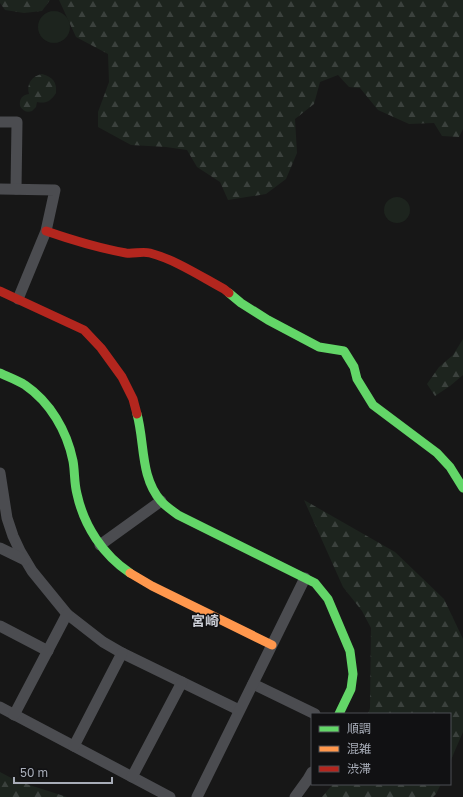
<svg xmlns="http://www.w3.org/2000/svg" width="463" height="797" viewBox="0 0 463 797" font-family="'Golos Text','Noto Sans JP',sans-serif">
<style>
.grass{fill:#1d241e}
.forest{fill:url(#forest-firs)}
.lines{fill:none;stroke-linecap:round;stroke-linejoin:round}
.street{stroke:#4b4c50;stroke-width:11}
.fast{stroke:#63d668;stroke-width:9}
.slow{stroke:#ff974d;stroke-width:9}
.jam{stroke:#b3261e;stroke-width:9}
.labels{text-anchor:middle;dominant-baseline:central;stroke-width:3;stroke-linejoin:round;paint-order:stroke}
.quarter-label{font-size:14px;font-weight:bold;fill:#c9ccd4;stroke:#111113}
</style>
<defs>
<pattern id="forest-firs" width="22" height="20" patternUnits="userSpaceOnUse"><rect width="22" height="20" fill="#1d241e"/><path d="M5 1l3.5 6h-7zM16 11l3.5 6h-7z" fill="#3b413d"/></pattern>
</defs>
<rect width="100%" height="100%" fill="#171717"/>
<g class="grass">
<circle cx="54" cy="27" r="16"/>
<circle cx="397" cy="210" r="13"/>
</g>
<g class="forest">
<path d="M0,0h50l-8,11 -18,2 -19,-3 -5,-7z"/>
<path d="M59,0h404v129l-4,8 -17,-1 -8,-13 -25,1 -31,-14 -18,-22 -11,-1 -11,-12 -18,7 -6,22 -19,15 2,34 -11,26 -20,15 -38,6 -8,-18 -23,-15 -10,-17 -21,-3 -35,-2 -33,-18v-15l11,-30 -1,-28 -32,-17z"/>
<path d="M42,74c11,3 15,8 14,19 -5,8 -10,11 -19,9l-1,5 -4,4c-5,2 -9,0 -12,-5 -1,-7 2,-11 9,-12 -3,-10 3,-18 13,-20z"/>
<path d="M463,339v36l-13,11 -15,10 -8,-12 12,-17 14,-12z"/>
<path d="M304,500l91,52 49,47 19,40v93l-13,30v-48h-82l2,-6 1,-80 -9,-17 -19,-24z"/>
<path d="M0,772l17,9 50,16h-67z"/>
<path d="M333,784h108l-5,10 -3,3h-111z"/>
</g>
<g class="lines">
<g class="street">
<path d="M0,122h17l-1,67"/>
<path d="M0,189l55,1 -9,41 -28,68"/>
<path d="M0,473l7,45 6,18 7,15 12,20 35,43 36,28 19,11 117,57"/>
<path d="M100,545l61,-44"/>
<path d="M0,548l25,12"/>
<path d="M0,626l48,25"/>
<path d="M253,684l62,30"/>
<path d="M0,707l170,90"/>
<path d="M14,715l53,-101"/>
<path d="M74,746l48,-93"/>
<path d="M132,777l50,-95"/>
<path d="M197,797l108,-219"/>
<path d="M295,797l13,-18 4,-7"/>
</g>
<g class="fast">
<path d="M229,293l12,10 27,17 51,27 25,4 10,16 3,12 16,26 64,48 13,14 13,21"/>
<path d="M0,373c8,4 17,7 25,12 25,17 42,46 48,76 2,11 1,22 4,33 7,32 26,61 53,79"/>
<path d="M137,414c8,29 3,63 24,87 4,5 12,10 17,14l137,68 13,16 22,52 3,23 -2,15 -12,25"/>
</g>
<path class="slow" d="M130,573l22,13 120,59"/>
<g class="jam">
<path d="M46,231c26,9 52,17 80,22 8,1 16,-2 24,0 26,7 50,23 74,36l5,4"/>
<path d="M0,291l84,39 17,18 21,29 11,22 4,15"/>
</g>
</g>
<g class="labels">
<g class="quarter-label">
<text x="205" y="620">宮崎</text>
</g>
</g>
<rect x="311" y="713" width="140" height="72" fill="#111113" stroke="#4d4f55"/>
<rect x="319" y="726" width="20" height="6" fill="#63d668" stroke="#4d4f55"/>
<text x="347" y="733" font-size="12" fill="#a8adb8">順調</text>
<rect x="319" y="746" width="20" height="6" fill="#ff974d" stroke="#4d4f55"/>
<text x="347" y="753" font-size="12" fill="#a8adb8">混雑</text>
<rect x="319" y="766" width="20" height="6" fill="#b3261e" stroke="#4d4f55"/>
<text x="347" y="773" font-size="12" fill="#a8adb8">渋滞</text>
<path d="M14 777v6h98v-6" fill="none" stroke="#a8adb8" stroke-width="2"/>
<text x="20" y="777" font-size="12" fill="#a8adb8" stroke="#111113" stroke-width="3" paint-order="stroke">50 m</text>
</svg>
